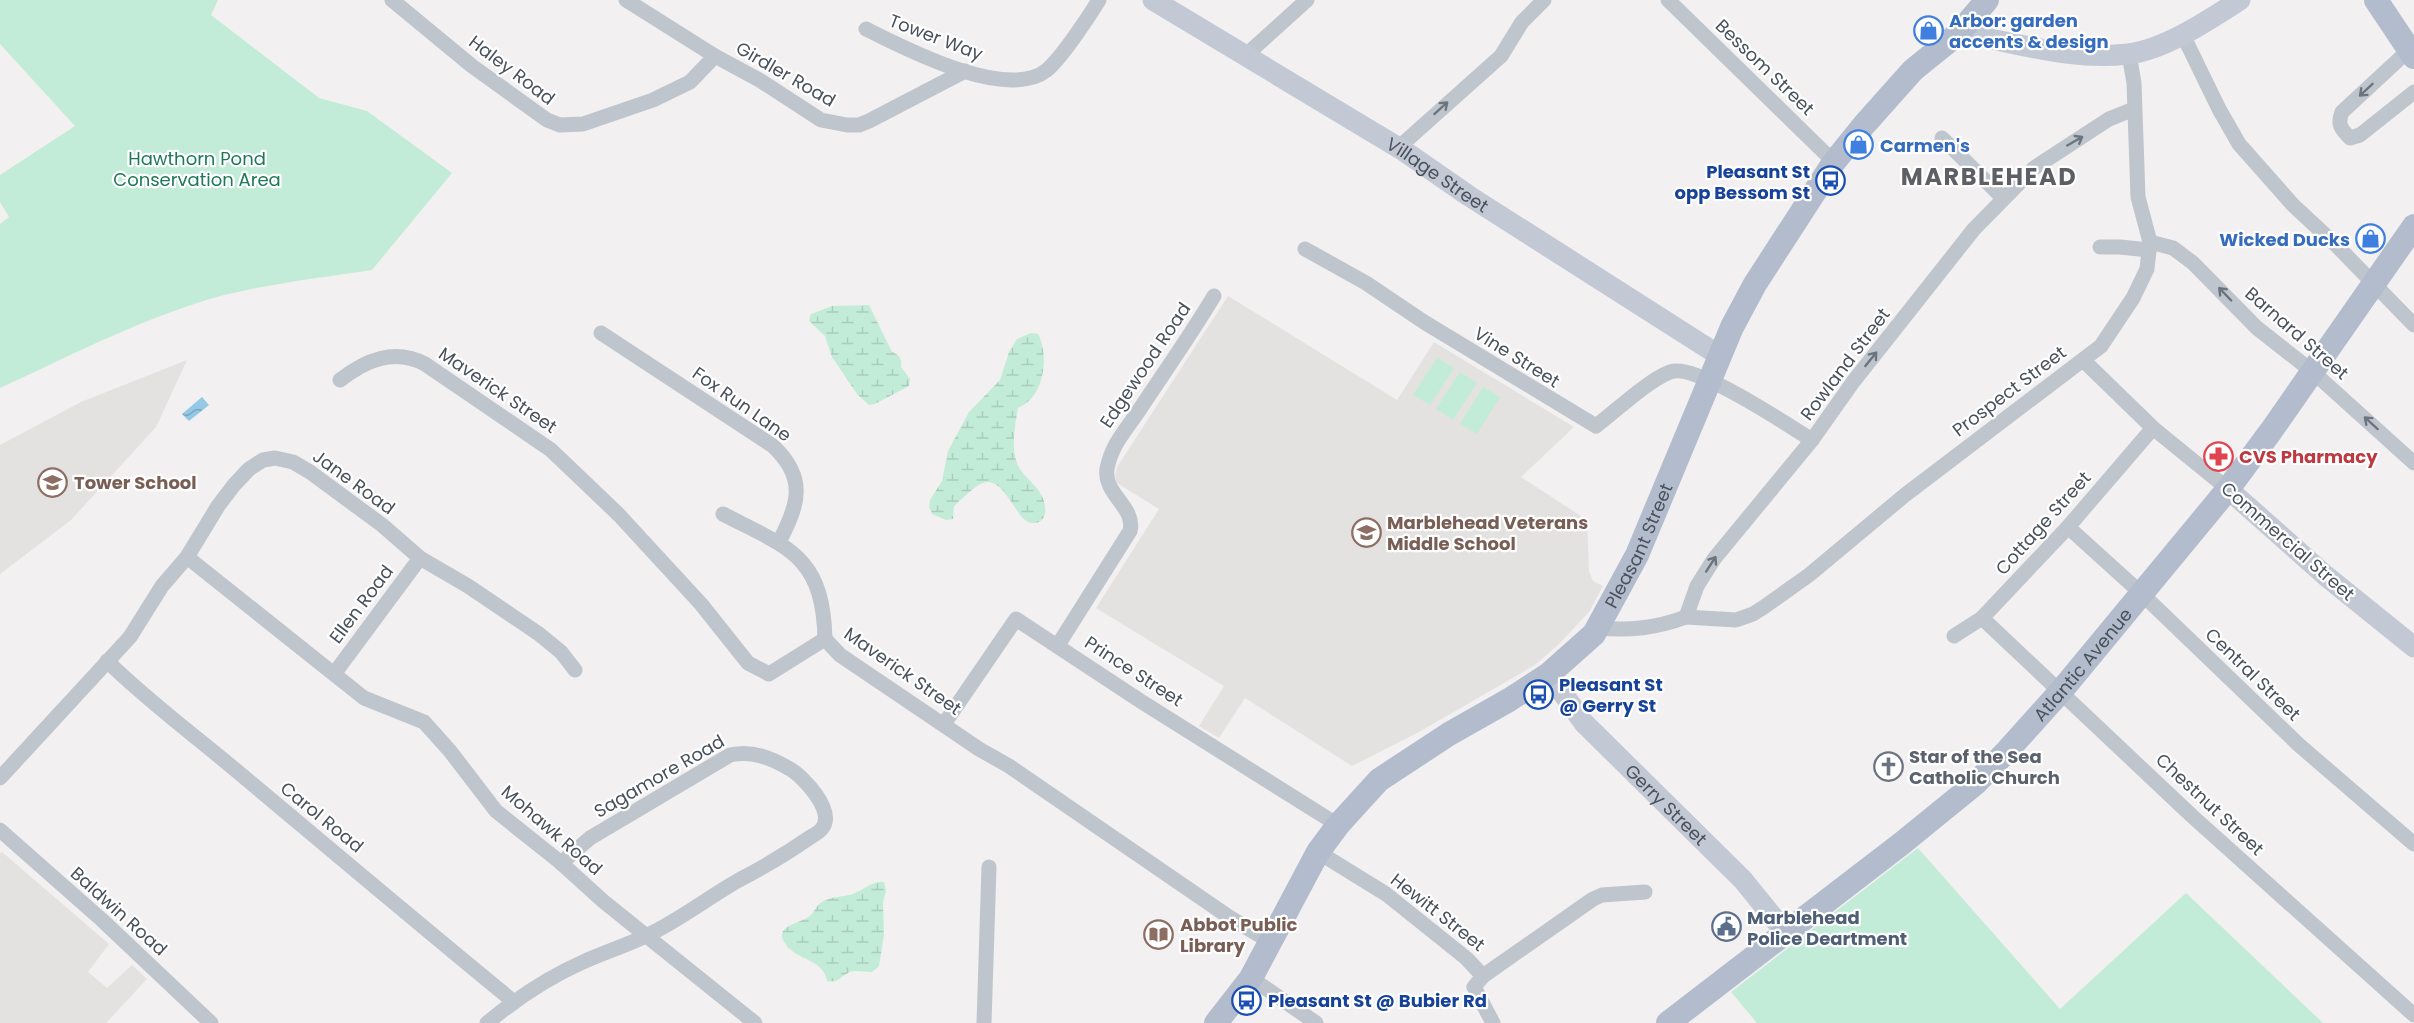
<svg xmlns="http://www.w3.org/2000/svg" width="2414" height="1023" viewBox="0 0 2414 1023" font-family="Poppins,sans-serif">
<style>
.education{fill:#e3e2e1}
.wetland{fill:url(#wetland-marsh)}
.green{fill:#c3ecd8}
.water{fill:url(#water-waves)}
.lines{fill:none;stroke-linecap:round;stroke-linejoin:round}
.street{stroke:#bfc5cd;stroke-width:15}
.secondary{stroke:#c2c9d5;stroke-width:21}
.primary{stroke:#b2bccc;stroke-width:24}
.oneway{stroke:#6c747e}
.labels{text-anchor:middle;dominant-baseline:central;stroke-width:4.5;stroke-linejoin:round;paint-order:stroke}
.shop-label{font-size:18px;font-weight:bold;fill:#366cbe;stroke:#fff;text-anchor:start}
.street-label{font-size:18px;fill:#49515c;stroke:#fff}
.park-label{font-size:18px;fill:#1f7858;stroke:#fff}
.transit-label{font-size:18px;font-weight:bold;fill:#164399;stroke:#fff;text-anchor:start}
.health-label{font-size:18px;font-weight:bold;fill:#be3a42;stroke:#fff;text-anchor:start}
.education-label{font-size:18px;font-weight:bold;fill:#785e54;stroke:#fff;text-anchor:start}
.worship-label{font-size:18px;font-weight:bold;fill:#5b616d;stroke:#fff;text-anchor:start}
.service-label{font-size:18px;font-weight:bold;fill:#4e5e75;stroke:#fff;text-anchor:start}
.district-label{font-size:24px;font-weight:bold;letter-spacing:1.5px;fill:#5d5f64;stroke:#fff}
</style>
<defs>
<pattern id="wetland-marsh" width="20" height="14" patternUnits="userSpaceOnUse" patternTransform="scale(1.5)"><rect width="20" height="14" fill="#c3ecd8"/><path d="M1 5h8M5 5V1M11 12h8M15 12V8" fill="none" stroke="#a9ccbc"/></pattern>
<pattern id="water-waves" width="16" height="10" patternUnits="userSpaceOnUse" patternTransform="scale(1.5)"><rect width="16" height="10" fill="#93c9e5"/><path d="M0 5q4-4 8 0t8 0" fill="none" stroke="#7aa6bd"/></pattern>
</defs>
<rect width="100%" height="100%" fill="#f2f0f0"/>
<g class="education">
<path d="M1228,296l169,104 37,-58 140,85 -53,50 66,43 2,51 4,10 10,5 -14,26 -30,32 -24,21 -116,67 -67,34 -107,-68 -26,40 -20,-12 25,-40 -128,-78 63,-99 -42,-26 -2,-7 2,-9z"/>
<path d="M187,360l-31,67 -85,93 -71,54v-129l81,-43z"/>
<path d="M2,852l107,92 -21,28 19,16 25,-23 15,14 -41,44h-106v-170z"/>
</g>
<g class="wetland">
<path d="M869,305l23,47c8,3 10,7 9,15l9,12 -1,7 -34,18 -6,1 -12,-11 -25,-37 -7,-21 -16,-15 2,-7 21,-8z"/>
<path d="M1031,333l7,1c10,18 7,51 -8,66 -3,3 -8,6 -12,8 -3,16 -7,40 -1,55 6,17 31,26 28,50 -1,10 -13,13 -20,7 -11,-9 -24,-44 -42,-37 -10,4 -21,16 -29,23l-1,13 -7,1 -14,-6 -3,-7 1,-7 12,-19 6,-30 21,-39 31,-32 9,-28 8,-13z"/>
<path d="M878,882h6l2,9 -3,11 1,33 -5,31 -7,6c-7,0 -18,-3 -24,1 -9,5 -10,10 -21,8 -4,-21 -25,-20 -37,-32 -22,-23 8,-24 20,-33 5,-4 6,-11 12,-14 10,-6 21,-5 31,-8 8,-3 14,-9 25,-12z"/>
</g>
<g class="green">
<path d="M0,0h218l-7,15 108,83 48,13 85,62 -80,97c-58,9 -119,15 -175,33 -68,22 -132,55 -197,85v-164l9,-7 -9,-15v-27l75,-49 -75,-82z"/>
<path d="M1437,358l17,10 -24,37 -17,-10z"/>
<path d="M1460,372l17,11 -24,37 -17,-11z"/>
<path d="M1483,387l17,10 -23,37 -17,-10z"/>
<path d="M1918,848l142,161 126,-116 137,130h-566l-26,-31z"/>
</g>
<path class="water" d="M202,397l7,8 -20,16 -7,-7z"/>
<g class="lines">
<g class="street">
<path d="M392,0l80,66 75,54 13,5 23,-1 70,-24 37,-18 25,-26"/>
<path d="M626,0l89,56 46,25 60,39 26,5h12l10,-4 96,-50"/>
<path d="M1668,0l166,162"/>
<path d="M866,29c40,20 141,73 181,41 15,-13 41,-52 52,-70"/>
<path d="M2182,33l37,76 20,35 54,61 43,40 78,80"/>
<path d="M2409,50l-67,62c-5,12 -1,17 8,26l10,-3 54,-43"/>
<path d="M1246,55l61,-55"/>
<path d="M1942,138l61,60"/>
<path d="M1398,148l103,-92 21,-34 22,-22"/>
<path d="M2150,242l23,6 20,15 64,65 56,44 101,91"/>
<path d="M2100,247h20l29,3"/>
<path d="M1305,249l61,34 58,39 172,104c20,-15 51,-45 74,-54 25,-10 116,52 142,68"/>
<path d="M601,333l172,113c34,32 26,58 6,96"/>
<path d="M2083,360l70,68 75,61"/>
<path d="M340,380c26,-20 54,-32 85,-16l126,86 68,65 82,89 47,59 21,11 56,-35 15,16 139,94 30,17 220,151 40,24"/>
<path d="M723,514c65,34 100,41 102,125"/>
<path d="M2068,527l74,67 157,151 115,99"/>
<path d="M187,557l177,141 60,24 26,29 46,60 64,51 43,39 152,122"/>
<path d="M1686,617l50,3 17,-6 11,-7 45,-32 96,-80 196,-149 32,-48 14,-29 3,-27 -12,-45 -4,-114 -5,-29"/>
<path d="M1982,618l210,198 222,199"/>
<path d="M1598,628c32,3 58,0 88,-11l11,-31 17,-27 98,-119 41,-58 121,-153 60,-61 75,-49 25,-10"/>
<path d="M1954,636l28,-18 86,-91 85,-99"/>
<path d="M1058,645l72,-114c6,-24 -27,-37 -23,-62 4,-23 18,-38 31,-57 25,-38 52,-76 76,-116"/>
<path d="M107,661c42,41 87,74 131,111 92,77 183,154 276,230"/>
<path d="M334,674l86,-116"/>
<path d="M944,724l72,-105 126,83 196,123"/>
<path d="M0,778l130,-141 32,-51 25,-29 31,-51 16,-21 15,-16 14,-9 12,-2 18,4 17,10 72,53 38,33 48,28 71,48 22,18 14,18"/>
<path d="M0,830l102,90 109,103"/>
<path d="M1318,852l68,42 80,64 17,18"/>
<path d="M1251,978l65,45"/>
<path d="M487,1023c29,-24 62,-46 96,-61 22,-10 45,-17 67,-28 31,-15 59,-37 89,-54 25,-13 47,-26 70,-42 5,-3 11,-6 14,-11 11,-17 -19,-50 -33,-58 -19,-11 -38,-19 -60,-14l-140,83 -29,25"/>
<path d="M984,1023l5,-156"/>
<path d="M1493,1023l-19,-36 9,-11 110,-77 9,-4 43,-3"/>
</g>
<g class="secondary">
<path id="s1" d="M1153,0l251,151 65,45 251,160"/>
<path d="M1959,33c55,9 113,28 169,21 37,-4 82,-35 112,-54"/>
<path d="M2228,489l98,87 88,71"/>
<path id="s2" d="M1549,674l35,49 159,157 42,52"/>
</g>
<g class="primary">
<path d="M2376,0l38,57"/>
<path id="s3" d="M1216,1023l35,-45 67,-126 20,-27 41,-45 70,-46 60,-34 40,-26 45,-40 43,-79 95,-228 23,-43 79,-122 30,-37 49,-55 46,-37 28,-33"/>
<path id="s4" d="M1668,1023l233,-179 75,-61 31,-32 54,-60 167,-202 43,-58 143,-205"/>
</g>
</g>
<defs><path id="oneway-shaft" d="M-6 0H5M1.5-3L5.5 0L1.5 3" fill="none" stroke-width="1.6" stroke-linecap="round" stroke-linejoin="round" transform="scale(1.5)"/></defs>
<g class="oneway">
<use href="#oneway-shaft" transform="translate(2366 90) rotate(137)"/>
<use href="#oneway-shaft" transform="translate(1441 108) rotate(-42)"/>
<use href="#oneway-shaft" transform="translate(2075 141) rotate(-30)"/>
<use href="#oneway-shaft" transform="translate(2225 294) rotate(-134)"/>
<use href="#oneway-shaft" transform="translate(1871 359) rotate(-51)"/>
<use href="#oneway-shaft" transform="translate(2371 423) rotate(-138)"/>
<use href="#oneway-shaft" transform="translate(1711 564) rotate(-57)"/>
</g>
<defs>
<symbol id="shop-ring" viewBox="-11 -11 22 22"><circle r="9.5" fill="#fff" stroke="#3f7fe0" stroke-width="1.5"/><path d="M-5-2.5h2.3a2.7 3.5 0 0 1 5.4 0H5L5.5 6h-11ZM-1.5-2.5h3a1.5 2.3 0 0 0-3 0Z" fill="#3f7fe0"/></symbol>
<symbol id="bus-ring" viewBox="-11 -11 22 22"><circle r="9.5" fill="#fff" stroke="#1a4fb4" stroke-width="1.5"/><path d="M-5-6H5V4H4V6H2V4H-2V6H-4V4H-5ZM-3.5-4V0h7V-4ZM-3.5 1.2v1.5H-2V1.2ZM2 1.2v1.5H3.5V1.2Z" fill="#1a4fb4"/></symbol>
<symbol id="pharmacy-ring" viewBox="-11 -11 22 22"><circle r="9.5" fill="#fff" stroke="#e0444e" stroke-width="1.5"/><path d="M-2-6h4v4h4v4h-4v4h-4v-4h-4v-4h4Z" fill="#e0444e"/></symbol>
<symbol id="school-ring" viewBox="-11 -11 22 22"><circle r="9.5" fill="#fff" stroke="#8d6e63" stroke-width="1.5"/><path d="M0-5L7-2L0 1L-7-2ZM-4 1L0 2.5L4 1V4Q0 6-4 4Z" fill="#8d6e63"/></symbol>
<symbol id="church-ring" viewBox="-11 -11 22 22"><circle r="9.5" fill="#fff" stroke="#6b7280" stroke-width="1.5"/><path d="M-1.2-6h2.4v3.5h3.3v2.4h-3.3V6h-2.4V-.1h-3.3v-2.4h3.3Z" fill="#6b7280"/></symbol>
<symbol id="civic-ring" viewBox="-11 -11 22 22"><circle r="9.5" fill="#fff" stroke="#5c6f8a" stroke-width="1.5"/><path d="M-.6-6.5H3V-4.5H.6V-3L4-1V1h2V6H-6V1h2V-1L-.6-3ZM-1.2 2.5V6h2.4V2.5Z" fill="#5c6f8a"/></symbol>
<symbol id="library-ring" viewBox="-11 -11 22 22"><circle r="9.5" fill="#fff" stroke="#8d6e63" stroke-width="1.5"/><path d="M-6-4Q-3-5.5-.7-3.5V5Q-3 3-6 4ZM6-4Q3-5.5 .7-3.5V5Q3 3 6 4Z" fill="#8d6e63"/></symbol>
</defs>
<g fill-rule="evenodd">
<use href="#shop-ring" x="1912" y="14" width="33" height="33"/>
<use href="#shop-ring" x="1842" y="128" width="33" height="33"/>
<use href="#bus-ring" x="1814" y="164" width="33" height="33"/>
<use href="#shop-ring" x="2354" y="222" width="33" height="33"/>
<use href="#pharmacy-ring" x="2202" y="440" width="33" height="33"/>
<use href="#school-ring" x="36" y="466" width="33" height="33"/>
<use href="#school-ring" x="1350" y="516" width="33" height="33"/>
<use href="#bus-ring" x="1522" y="678" width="33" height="33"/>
<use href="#church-ring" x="1872" y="750" width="33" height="33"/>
<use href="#civic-ring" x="1710" y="910" width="33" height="33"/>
<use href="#library-ring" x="1142" y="918" width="33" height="33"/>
<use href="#bus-ring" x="1230" y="984" width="33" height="33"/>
</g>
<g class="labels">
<g class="shop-label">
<text x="1949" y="20">Arbor: garden<tspan x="1949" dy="21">accents &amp; design</tspan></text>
<text x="1880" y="145">Carmen's</text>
<text x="2350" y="239" text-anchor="end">Wicked Ducks</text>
</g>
<g class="street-label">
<text transform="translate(936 37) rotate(21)">Tower Way</text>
<text transform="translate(1765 67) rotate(44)">Bessom Street</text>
<text transform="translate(512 70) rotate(37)">Haley Road</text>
<text transform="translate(786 74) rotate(30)">Girdler Road</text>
<text stroke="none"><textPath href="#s1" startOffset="334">Village Street</textPath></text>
<text transform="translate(2297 333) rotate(41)">Barnard Street</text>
<text transform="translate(1517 357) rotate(32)">Vine Street</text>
<text transform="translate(1845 364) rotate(-53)">Rowland Street</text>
<text transform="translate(1145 365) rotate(-56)">Edgewood Road</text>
<text transform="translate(498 390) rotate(34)">Maverick Street</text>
<text transform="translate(2009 391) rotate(-37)">Prospect Street</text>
<text transform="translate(742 404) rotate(35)">Fox Run Lane</text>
<text transform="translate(354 482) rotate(36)">Jane Road</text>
<text transform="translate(2043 523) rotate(-48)">Cottage Street</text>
<text transform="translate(2288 541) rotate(41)">Commercial Street</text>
<text stroke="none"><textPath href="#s3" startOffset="654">Pleasant Street</textPath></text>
<text transform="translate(361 604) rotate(-53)">Ellen Road</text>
<text stroke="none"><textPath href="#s4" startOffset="550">Atlantic Avenue</textPath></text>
<text transform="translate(903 671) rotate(35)">Maverick Street</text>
<text transform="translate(1134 671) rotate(33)">Prince Street</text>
<text transform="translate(2253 674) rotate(44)">Central Street</text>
<text transform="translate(659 776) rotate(-30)">Sagamore Road</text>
<text stroke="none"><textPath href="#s2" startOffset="176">Gerry Street</textPath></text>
<text transform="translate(2210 804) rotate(43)">Chestnut Street</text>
<text transform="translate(322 817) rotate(39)">Carol Road</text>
<text transform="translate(552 830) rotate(41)">Mohawk Road</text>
<text transform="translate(119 911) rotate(42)">Baldwin Road</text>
<text transform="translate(1438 912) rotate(38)">Hewitt Street</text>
</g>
<g class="park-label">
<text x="197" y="158">Hawthorn Pond<tspan x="197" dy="21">Conservation Area</tspan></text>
</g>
<g class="transit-label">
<text x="1810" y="171" text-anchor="end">Pleasant St<tspan x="1810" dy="21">opp Bessom St</tspan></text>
<text x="1559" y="684">Pleasant St<tspan x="1559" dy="21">@ Gerry St</tspan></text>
<text x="1268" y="1000">Pleasant St @ Bubier Rd</text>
</g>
<g class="health-label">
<text x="2239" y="456">CVS Pharmacy</text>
</g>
<g class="education-label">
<text x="74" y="482">Tower School</text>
<text x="1387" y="522">Marblehead Veterans<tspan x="1387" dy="21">Middle School</tspan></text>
<text x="1180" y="924">Abbot Public<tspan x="1180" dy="21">Library</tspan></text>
</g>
<g class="worship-label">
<text x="1909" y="756">Star of the Sea<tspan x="1909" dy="21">Catholic Church</tspan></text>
</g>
<g class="service-label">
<text x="1747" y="917">Marblehead<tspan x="1747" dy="21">Police Deartment</tspan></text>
</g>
<g class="district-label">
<text x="1989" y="176">MARBLEHEAD</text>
</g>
</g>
</svg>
